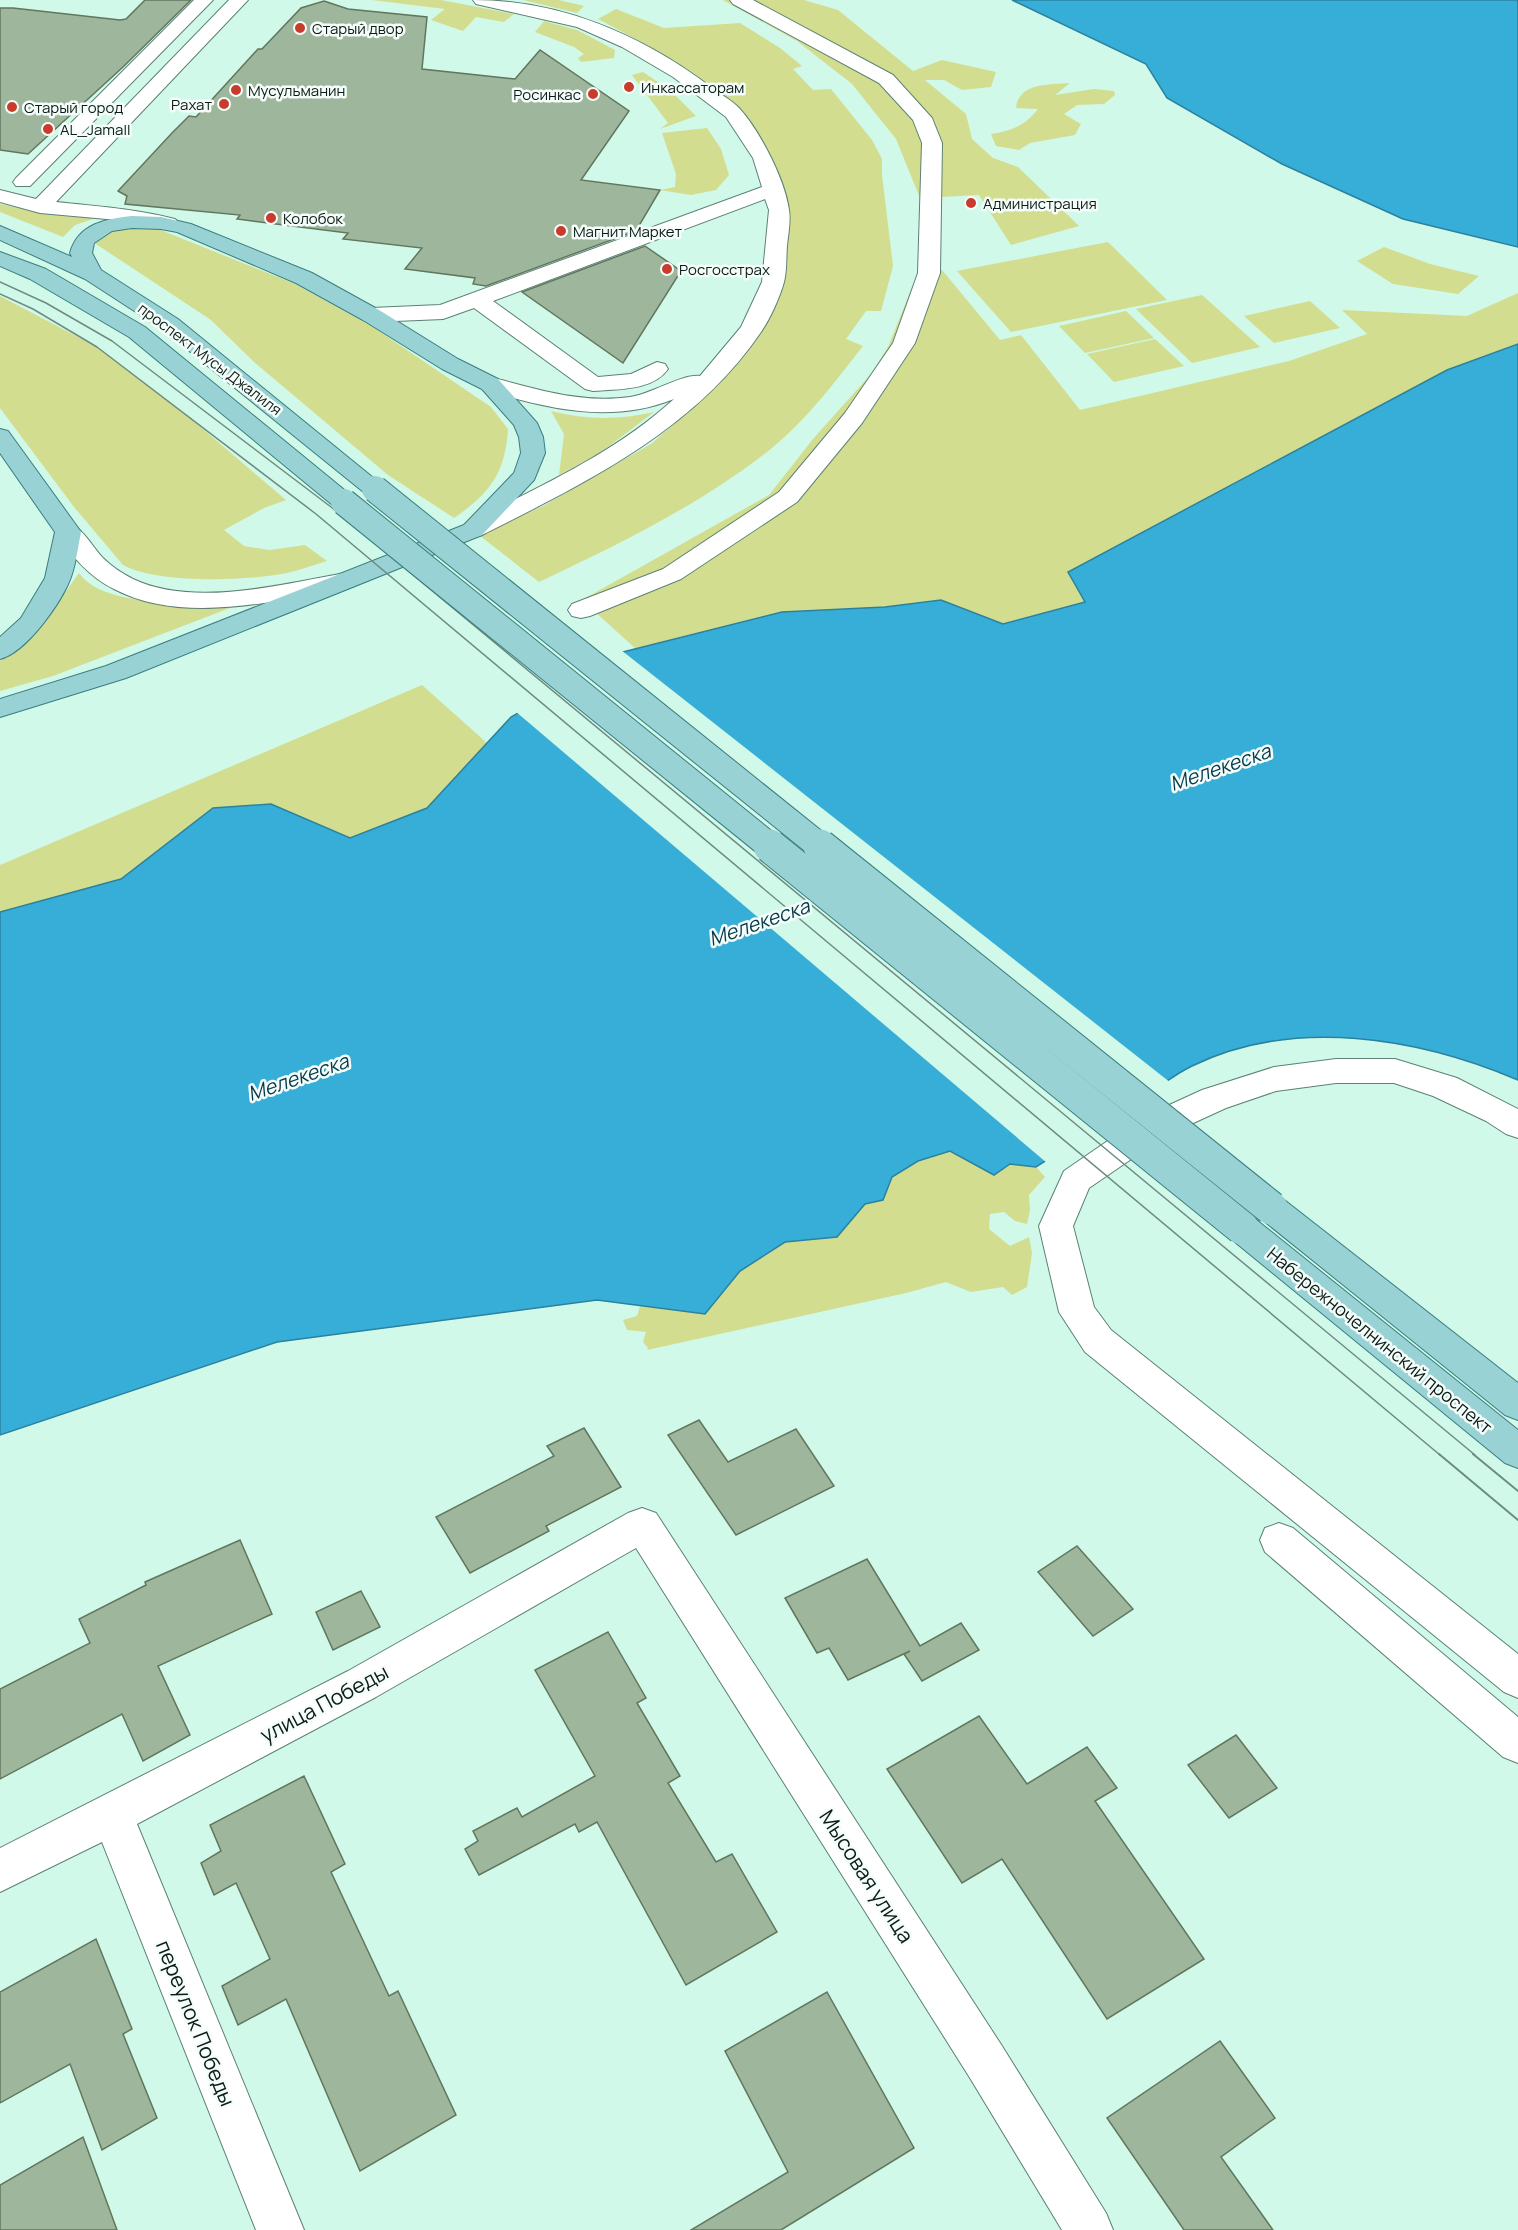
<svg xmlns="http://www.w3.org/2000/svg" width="1518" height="2230" viewBox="0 0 1518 2230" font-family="Manrope,sans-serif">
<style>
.green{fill:#d3dd8f}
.water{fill:#37aed8;stroke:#2a829e;stroke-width:1.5}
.pier{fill:#d0f9e9}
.building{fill:#9eb69b;stroke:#60775e;stroke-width:1.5}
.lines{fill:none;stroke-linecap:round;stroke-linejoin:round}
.minor-casing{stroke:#5c8174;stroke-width:2}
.major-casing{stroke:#3a7e7f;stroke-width:2}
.minor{fill:#fff;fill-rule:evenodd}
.major{fill:#98d2d4;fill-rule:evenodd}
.tram-far1{stroke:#6f8b81;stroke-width:1.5}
.tram{stroke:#6f8b81;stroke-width:2}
.major-bridge-far1-casing{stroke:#3a7e7f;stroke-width:28;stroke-linecap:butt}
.major-bridge-casing{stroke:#3a7e7f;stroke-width:35;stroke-linecap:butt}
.major-bridge-far1{stroke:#98d2d4;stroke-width:26}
.major-bridge{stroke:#98d2d4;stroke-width:33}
.poi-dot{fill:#c93c2d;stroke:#f5fdfa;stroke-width:2}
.labels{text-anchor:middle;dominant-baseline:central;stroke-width:5;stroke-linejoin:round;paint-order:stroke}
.far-poi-label{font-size:15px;fill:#0c1b16;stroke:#f5fdfa;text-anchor:start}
.far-street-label{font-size:15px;fill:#0c1b16;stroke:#f5fdfa}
.street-label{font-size:18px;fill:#0c1b16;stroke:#f5fdfa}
.water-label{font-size:20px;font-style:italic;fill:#04394b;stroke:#f5fdfa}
.near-street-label{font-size:21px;fill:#0c1b16;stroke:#f5fdfa}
</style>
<rect width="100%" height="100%" fill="#d0f9e9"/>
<g class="green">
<path d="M372,0h69l73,14 -10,8 -28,-5 -13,14 -32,-11 14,-11z"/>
<path d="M523,0h36l25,6 -7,7z"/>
<path d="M723,0h81l34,10 75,61 29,-11 54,12 -5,15 -29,3 -18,-10h-19l41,34 6,25 21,19 25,9 61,59 -68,19 -32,-50 -59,3 -24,-59 -44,-55 -55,-43z"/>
<path d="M616,9l48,19 76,-5 40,25 22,18 -9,3 20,21 18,-1 41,51 10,19v16l11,91 -12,45h-15l-20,28 17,7c-28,36 -56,73 -91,102 -72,57 -151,95 -233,134l-60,-47 64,-29 108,-62 58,-50 46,-56 30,-103 -49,-126 -41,-35 -46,-28 -51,-27z"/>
<path d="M544,21l33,9 38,20 -1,8 -33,4 -3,-4 6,-4 -10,-7 -39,-15z"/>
<path d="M643,72l28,19 25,25 -36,13 8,-6 -36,-48z"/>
<path d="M1070,83l-15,12 39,-6 20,2 1,4 -11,9 -27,1 -13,9 17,10 -6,11 -45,8 -11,7 -23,-4 -5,-12c20,-3 34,-8 47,-25l-22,-1c3,-26 33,-23 54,-25z"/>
<path d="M707,128l14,21 8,26 -13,15 -25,5 -31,-5 15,-3 1,-13 -14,-41z"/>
<path d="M0,204l40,8 59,5 -24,8 -12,12 -63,-25z"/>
<path d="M148,225l145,58 77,42 121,82 17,22c-3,45 -18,64 -54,89l-66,-43 -134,-113 -43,-42 -118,-78 16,-14z"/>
<path d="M1108,242l59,58 -156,32 -54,-61z"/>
<path d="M1384,247l46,17 49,12 -21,18 -65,-10 -36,-23z"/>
<path d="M942,270l58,70 21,-5 59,75 209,-49 78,-27 -25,-24 125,6 51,-23v51l-71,26 -379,202 17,30 -82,22 -62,-24 -56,7 -103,5 -146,37 -54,-49 187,-105 44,-56 58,-65 17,-27 29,-72z"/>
<path d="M1202,295l58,52 -68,16 -56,-54z"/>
<path d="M0,296l97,51 93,71 96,82 -22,8 -40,22 20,16 25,4 36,-5 22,16c-14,4 -27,9 -40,12 -39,8 -130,11 -164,-8l-49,-58 -74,-99z"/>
<path d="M1310,301l30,27 -66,15 -30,-27z"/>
<path d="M1126,311l28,27 -69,15 -26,-27z"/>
<path d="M1155,339l29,27 -70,16 -27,-28z"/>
<path d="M551,411c35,9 68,9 103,1l-54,41 -41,22 5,-41z"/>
<path d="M79,573c26,38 128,29 169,28l-195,75 -53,15v-30l45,-40z"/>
<path d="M422,685l65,58 -59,65 -78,30 -79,-34 -58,4 -92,71 -121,33v-47z"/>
<path d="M950,1151l44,24 16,-11 26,3 9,10 -16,18 1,15 -3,14 -12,-3 -11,-9 -14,2 -1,15 21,17 19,-9 3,16 -5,34 -15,8 -9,-8 -32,5 -25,-10 -40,11 -259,57 1,-2 -5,-6 3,-10 -19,-2 -4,-10 14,-4 3,-10 65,8 35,-43 46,-29 51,-5 28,-33 18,-4 9,-22 26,-17z"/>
</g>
<g class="water">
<path d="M1012,0h506v247l-115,-28 -121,-55 -115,-66 -21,-34z"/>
<path d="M1518,344v736c-99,-42 -224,-64 -326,-14 -17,8 -33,21 -49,32 -36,23 -71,46 -107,69l-26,-3 -16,11 -44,-24 -32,10 -26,16 -9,23 -18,4 -28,33 -52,5 -45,29 -35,43 -108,-14 -320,42 -277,93v-523l121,-33 92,-71 58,-4 79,34 77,-30 84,-91 112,-65 159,-40 103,-5 56,-7 62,24 82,-22 -17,-30 379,-202z"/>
</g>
<path class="pier" d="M621,650l550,433 -124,80 -532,-452z"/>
<g class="building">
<path d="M145,0h46l-68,67 -95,87 -28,-4v-142h13l107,12 6,-1z"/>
<path d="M324,1l24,8 79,8 -5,52 93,10 25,-29 89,61 -48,69 79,10 -24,41 -150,55 -13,-2 2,-6 -70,-9 17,-21 -79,-9 5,-6 -111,-14 3,-4 -115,-11 2,-8 -9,-5 54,-58 17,-17 7,1 62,-68h4l39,-41z"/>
<path d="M645,246l36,25 -58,92 -101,-71z"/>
<path d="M699,1420l29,42 68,-33 38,57 -98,49 -68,-100z"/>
<path d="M584,1428l37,59 -75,39 3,5 -79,42 -34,-56 118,-61 -7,-10z"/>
<path d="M240,1540l32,74 -114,52 32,69 -47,26 -21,-47 -122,65v-90l90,-46 -11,-24 67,-34 -1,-3z"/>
<path d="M1077,1546l56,63 -40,27 -55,-64z"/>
<path d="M867,1559l53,87 41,-23 18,27 -57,31 -18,-27 6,-3 -62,29 -19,-32 -12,5 -32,-55z"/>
<path d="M361,1591l19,36 -47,23 -17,-38z"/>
<path d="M608,1632l38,66 -9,5 43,73 -12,7 48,79 16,-8 45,78 -91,53 -89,-163 -18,10 -4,-8 -96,51 -14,-26 13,-8 -5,-10 44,-23 5,9 73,-41 -60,-106z"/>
<path d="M979,1716l48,68 60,-37 30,41 -22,13 109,158 -97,60 -105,-160 -40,24 -75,-114z"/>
<path d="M1236,1735l41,53 -48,30 -41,-53z"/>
<path d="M304,1776l41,88 -14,8 58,124 9,-5 58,124 -96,56 -74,-172 -48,26 -16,-39 48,-27 -34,-76 -22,12 -13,-32 20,-12 -11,-26z"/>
<path d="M96,1939l36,90 -9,5 34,84 -55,32 -32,-86 -70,39v-111z"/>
<path d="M827,1992l87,156 -133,82h-90l97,-58 -63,-121z"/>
<path d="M1220,2041l55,77 -54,39 52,73h-89l-77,-112z"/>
<path d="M83,2137l34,93h-117v-45z"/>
</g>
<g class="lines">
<defs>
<g id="minor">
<path d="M194,0h19l-183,186h-14l-3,-4 3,-4z"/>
<path d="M229,0h19l-192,202c40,4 80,7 119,17l4,4 -4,4 -7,2 -39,-8 -89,-8 -40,-11v-12l36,9z"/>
<path d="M473,0c86,0 167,34 235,85 10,8 24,15 32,24 21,24 45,71 49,101 2,11 -1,25 -2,36 -1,11 0,25 -3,36 -4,15 -14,37 -23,50 -67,99 -176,151 -279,203l-9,3 -9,-3 -4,-5 4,-5c72,-37 150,-71 210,-126 -65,26 -128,9 -192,-10l-4,-5 4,-5 8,-2c47,12 91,27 140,20 22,-3 51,-23 70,-21l41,-49 21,-45 7,-72 -4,-11 -272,102 105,76 33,-3 26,-12 8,2 3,5c-15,22 -51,20 -75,22l-8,-2 -111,-81 -31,11 -72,3 -8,-2 -3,-5 3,-5 8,-2 69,-3 322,-118 -9,-29 -27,-41 -53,-40 -51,-30 -45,-20 -101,-23z"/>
<path d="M730,0h23l140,75 39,43 10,25 -2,130 -25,70 -53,80 -65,79 -116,77 -91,37 -9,2 -9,-2 -4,-6 4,-6 91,-35 116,-77 66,-79 48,-70 25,-70 4,-130 -9,-23 -34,-37 -146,-79z"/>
<path d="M68,524c16,4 24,23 35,34 8,8 20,16 30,21 61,29 149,5 212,-6l9,3 4,5 -4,5 -9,3c-71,12 -163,36 -231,0 -25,-12 -43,-34 -59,-57l4,-5z"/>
<path d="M1336,1059h59l62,19 61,31v29l-12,-4 -20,-13 -53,-25 -39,-13h-58l-60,8 -50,17 -61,28 -76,52 -16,38 21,81 17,23 407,324v44l-14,-6 -419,-340 -26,-40 -20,-86 25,-55 77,-53 61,-28 72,-23z"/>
<path d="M642,1508l14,5 346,533 104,167 7,17h-51l-92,-152 -334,-530 -260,149 -239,127 167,406h-48l-154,-388 -102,50v-44l348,-177 280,-158z"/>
<path d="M1279,1523l14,5 225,189v46l-15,-6 -238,-205 -5,-12 5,-12z"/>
</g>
<g id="major">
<path d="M132,216l29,1 30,7 121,49 67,37 79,49 40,20 39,44 6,14 2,16 -11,27 -52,55 -356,143 -126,39v-18l106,-33 358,-141 50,-52 7,-20 -2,-16 -5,-12 -32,-36 -40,-20 -79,-49 -67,-37 -119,-51 -16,-3 -29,-1 -20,3 -18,12 -2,10 9,17 77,49 209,170 -3,5 -9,2 -9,-2 -204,-165 -77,-50 -85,-39v-14l72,31 -2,-4c8,-29 35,-34 62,-37z"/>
<path d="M0,252l46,17 99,58 208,170 3,5 -3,5 -9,2 -9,-2 -206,-170 -99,-58 -30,-13z"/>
<path d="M0,429l8,2 73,101c-3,15 -5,31 -10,45 -9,25 -45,76 -71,82v-22l21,-19 24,-40 10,-46 -55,-79z"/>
<path d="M1271,1195l12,4 235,184v37l-13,-5 -246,-198 -5,-9 5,-9z"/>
<path d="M1242,1214l12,4 264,212v38l-13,-5 -275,-225 -5,-10 5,-10z"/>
</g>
</defs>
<use href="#minor" class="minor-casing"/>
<use href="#major" class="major-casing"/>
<use href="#minor" class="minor"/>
<use href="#major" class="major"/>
<g class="tram-far1">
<path d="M0,282l46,21 66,38 219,166 1144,948"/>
<path d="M0,294l33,15 64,38 219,167 1124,941"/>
</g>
<g class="tram">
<path d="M1439,1454l79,66"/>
<path d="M1473,1454l45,37"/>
</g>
<defs>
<g id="major-bridge-far1">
<path d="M375,489l447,359"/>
<path d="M344,502l428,346"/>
</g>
<g id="major-bridge">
<path d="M770,846l472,382"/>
<path d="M820,846l451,362"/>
</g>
</defs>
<use href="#major-bridge-far1" class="major-bridge-far1-casing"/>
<use href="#major-bridge" class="major-bridge-casing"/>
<use href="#major-bridge-far1" class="major-bridge-far1"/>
<use href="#major-bridge" class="major-bridge"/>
</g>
<g class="poi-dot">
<circle cx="300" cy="28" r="6"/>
<circle cx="629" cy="87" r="6"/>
<circle cx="236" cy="90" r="6"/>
<circle cx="593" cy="94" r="6"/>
<circle cx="224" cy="104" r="6"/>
<circle cx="12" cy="107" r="6"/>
<circle cx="48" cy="129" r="6"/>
<circle cx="971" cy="203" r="6"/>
<circle cx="271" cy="218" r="6"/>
<circle cx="561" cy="231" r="6"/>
<circle cx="667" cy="269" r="6"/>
</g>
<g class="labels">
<g class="far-poi-label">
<text x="312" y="28">Старый двор</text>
<text x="641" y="87">Инкассаторам</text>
<text x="248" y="90">Мусульманин</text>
<text x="581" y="94" text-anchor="end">Росинкас</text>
<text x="212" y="104" text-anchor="end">Рахат</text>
<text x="24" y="107">Старый город</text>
<text x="60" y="129">AL_Jamall</text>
<text x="983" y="203">Администрация</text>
<text x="283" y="218">Колобок</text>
<text x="573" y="231">Магнит Маркет</text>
<text x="679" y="269">Росгосстрах</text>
</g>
<g class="far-street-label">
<text transform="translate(210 359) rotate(37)">проспект Мусы Джалиля</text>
</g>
<g class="street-label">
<text transform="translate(1380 1340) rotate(39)">Набережночелнинский проспект</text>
</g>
<g class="water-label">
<text transform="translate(1220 767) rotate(-19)">Мелекеска</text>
<text transform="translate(759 922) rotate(-19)">Мелекеска</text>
<text transform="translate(298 1077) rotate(-19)">Мелекеска</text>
</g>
<g class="near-street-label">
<text transform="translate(324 1703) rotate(-28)">улица Победы</text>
<text transform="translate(867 1876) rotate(57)">Мысовая улица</text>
<text transform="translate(196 2023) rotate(68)">переулок Победы</text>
</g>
</g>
</svg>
